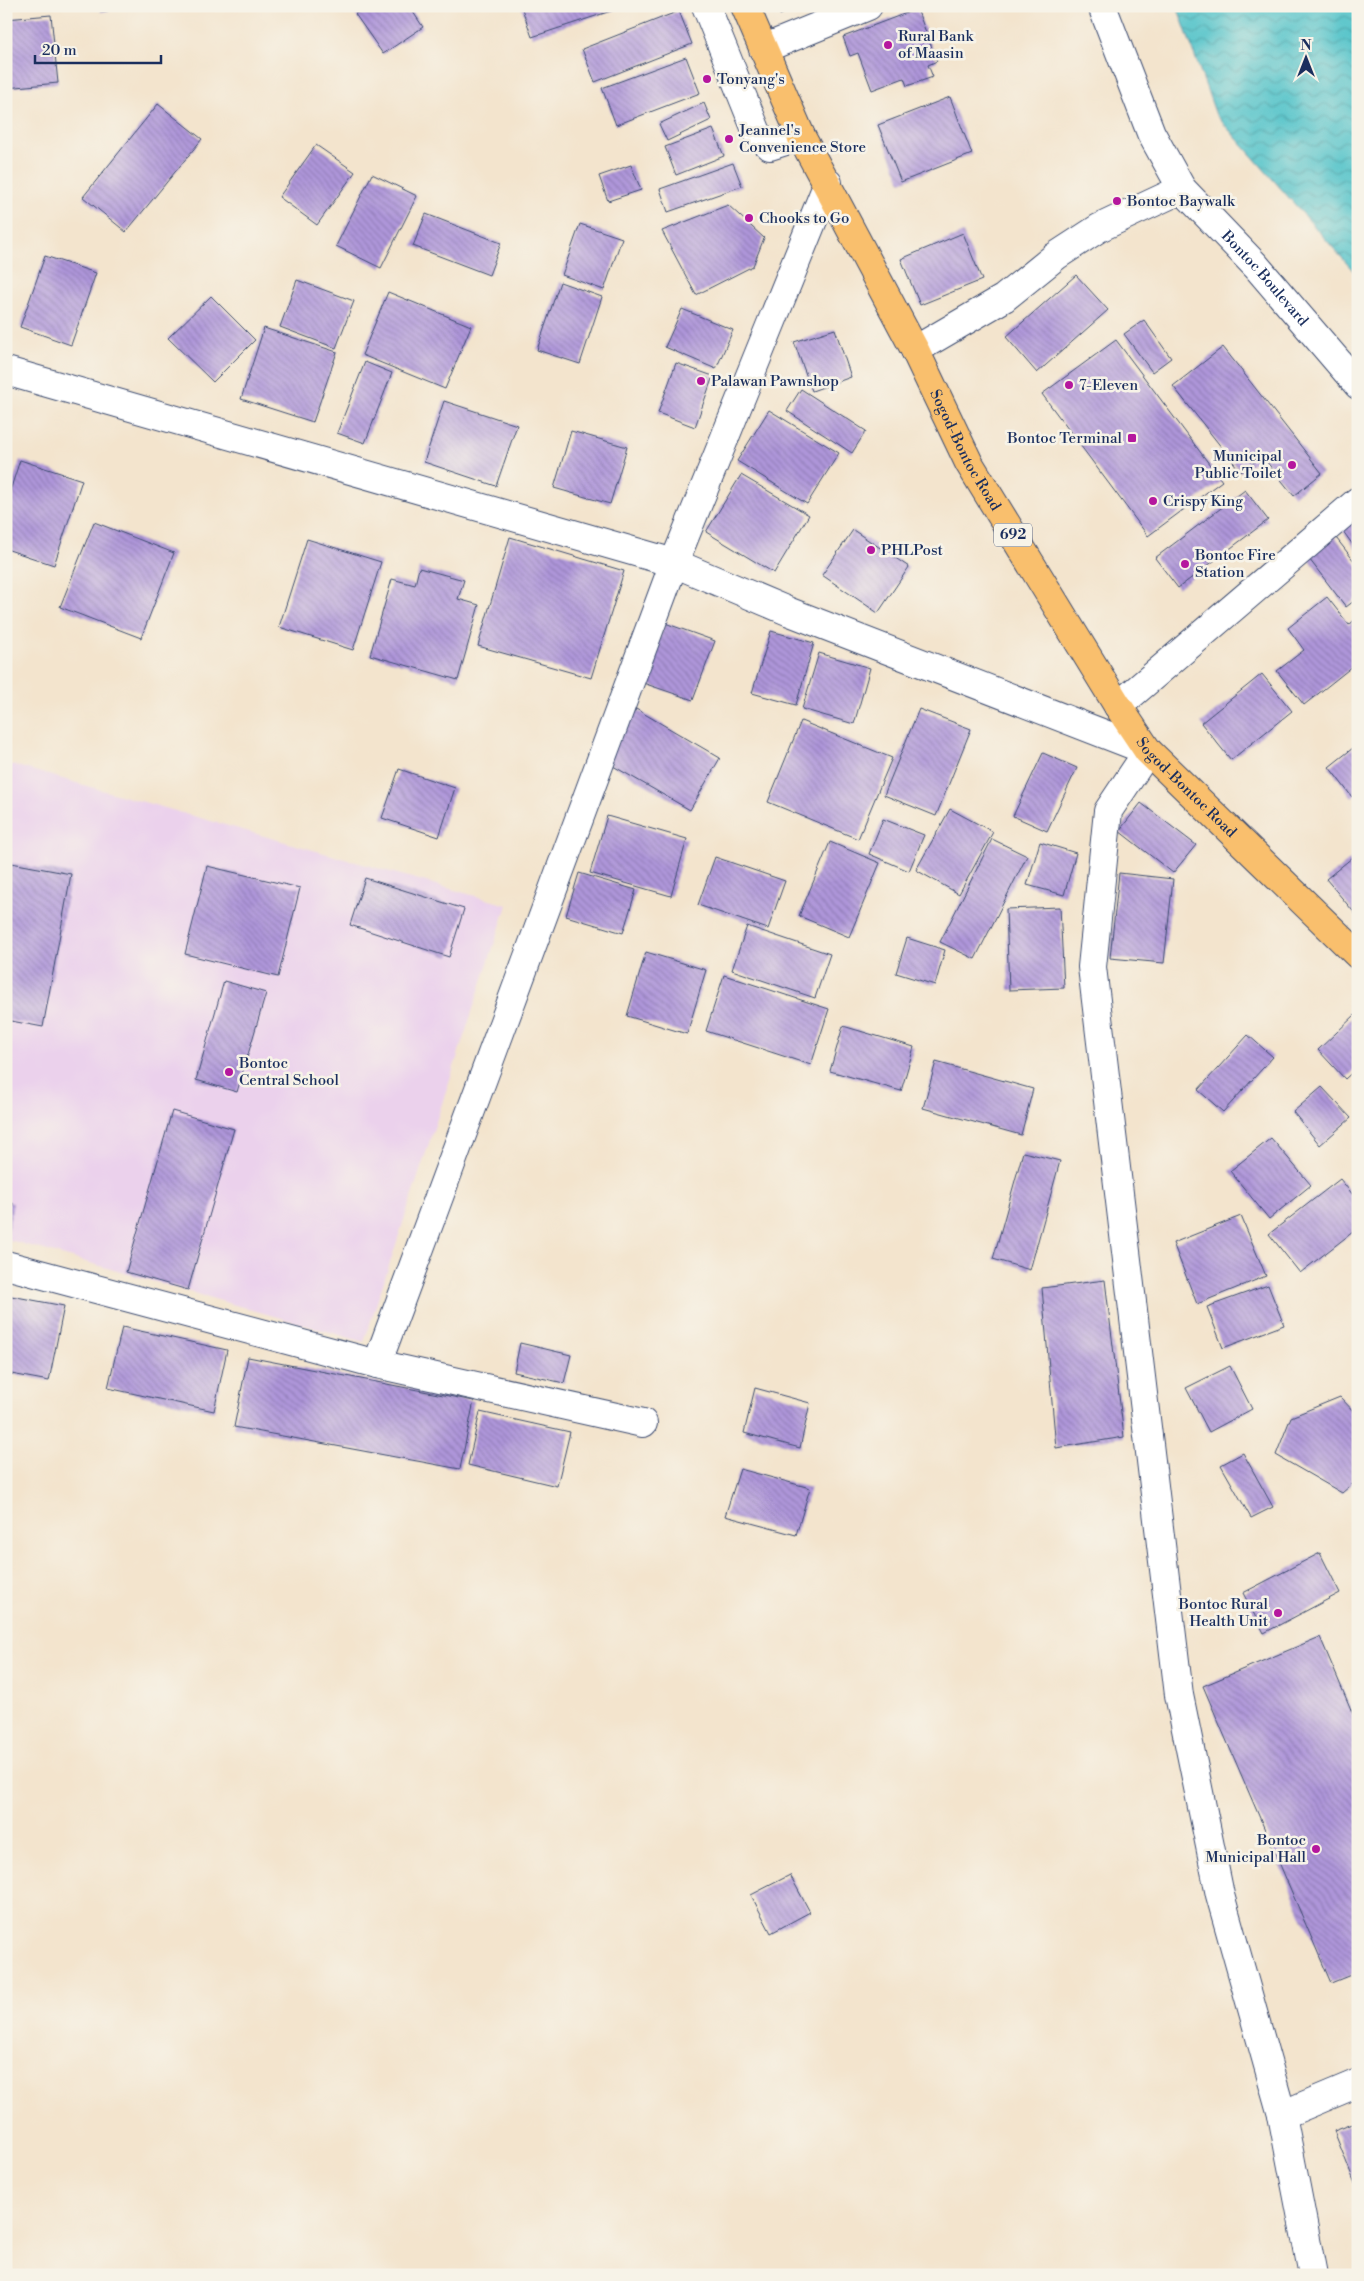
<svg xmlns="http://www.w3.org/2000/svg" width="1364" height="2281" viewBox="0 0 1364 2281" font-family="'Libre Bodoni',serif">
<style>
.built{fill:#ebd1ec}
.water{fill:url(#water-waves);stroke:#387a94}
.building{fill:url(#building-back-hatch)}
.lines{fill:none;stroke-linecap:round;stroke-linejoin:round}
.minor-casing{stroke:#3b4a6f;stroke-width:30}
.major-casing{stroke:#3b4a6f;stroke-width:30}
.minor{stroke:#fff;stroke-width:28}
.major{stroke:#f9bf6d;stroke-width:28}
.poi-dot{fill:#b5179e;stroke:#f7f3e8;stroke-width:2}
.labels{text-anchor:middle;dominant-baseline:central;stroke-width:5;stroke-linejoin:round;paint-order:stroke}
.shield{fill:#f7f3e8;stroke:#5d6a87;stroke-width:1}
.shield-label{font-size:14px;font-weight:bold;fill:#1b2f5e}
.poi-label{font-size:15px;fill:#1b2f5e;stroke:#f7f3e8;text-anchor:start}
.street-label{font-size:15px;fill:#1b2f5e;stroke:#f7f3e8}
</style>
<defs>
<pattern id="water-waves" width="16" height="10" patternUnits="userSpaceOnUse" patternTransform="scale(1.25)"><rect width="16" height="10" fill="#56c4ca"/><path d="M0 5q4-4 8 0t8 0" fill="none" stroke="#46a0a7"/></pattern>
<pattern id="building-back-hatch" width="6" height="6" patternUnits="userSpaceOnUse" patternTransform="scale(1.25)"><rect width="6" height="6" fill="#af96da"/><path d="M-1 5l2 2M0 0l6 6M5-1l2 2" fill="none" stroke="#8e7bb4"/></pattern>
</defs>
<rect width="100%" height="100%" fill="#f7f3e8"/>
<filter id="ink" filterUnits="userSpaceOnUse"><feTurbulence type="fractalNoise" baseFrequency=".02" numOctaves="2"/><feDisplacementMap in="SourceGraphic" scale="10" xChannelSelector="R" yChannelSelector="G"/><feConvolveMatrix kernelMatrix="1 2 1 2 8 2 1 2 1" color-interpolation-filters="sRGB"/></filter>
<filter id="wash" filterUnits="userSpaceOnUse"><feTurbulence type="fractalNoise" baseFrequency=".0096" numOctaves="4" result="noise"/><feDisplacementMap in="SourceGraphic" scale="20" xChannelSelector="R" yChannelSelector="G"/><feGaussianBlur stdDeviation="1.12" result="paint"/><feColorMatrix in="noise" values="0 0 0 0 0 0 0 0 0 0 0 0 0 0 0 0 0 1.4 0 .05"/><feComposite in="paint" operator="in"/></filter>
<g filter="url(#wash)">
<rect width="100%" height="100%" fill="#f3e4cd"/>
<path class="built" d="M6,763l501,142 -143,437 -358,-103z"/>
<path class="water" d="M1177,6h181v270l-142,-161z"/>
<g id="blocks">
<g class="building">
<path d="M100,6h26v1l-25,5z"/>
<path d="M367,6h42l14,21 -40,27 -28,-40z"/>
<path d="M521,6h102v1l-91,30z"/>
<path d="M776,6h25l-21,9z"/>
<path d="M917,9l20,52 -9,4 5,12 -26,9 -3,-8 -32,12 -14,-37 -8,3 -7,-19z"/>
<path d="M679,11l13,33 -97,38 -13,-33z"/>
<path d="M51,15l7,68 -52,5v-69z"/>
<path d="M686,57l14,36 -84,32 -14,-37z"/>
<path d="M950,97l22,57 -71,28 -23,-57z"/>
<path d="M704,103l7,17 -44,21 -8,-17z"/>
<path d="M158,104l44,35 -76,93 -43,-35z"/>
<path d="M713,129l11,27 -48,19 -11,-28z"/>
<path d="M316,145l39,27 -38,53 -38,-28z"/>
<path d="M733,163l9,23 -74,26 -8,-23z"/>
<path d="M631,165l10,25 -33,11 -9,-25z"/>
<path d="M372,174l45,22 -36,72 -45,-22z"/>
<path d="M728,205l36,33 -11,28 -57,29 -34,-64z"/>
<path d="M426,214l75,29 -12,32 -76,-29z"/>
<path d="M580,224l42,14 -18,52 -42,-15z"/>
<path d="M963,233l19,47 -62,25 -19,-46z"/>
<path d="M45,256l51,17 -25,72 -51,-18z"/>
<path d="M1076,275l32,35 -71,63 -31,-36z"/>
<path d="M297,280l57,21 -18,47 -56,-21z"/>
<path d="M560,282l42,15 -22,67 -43,-14z"/>
<path d="M388,292l83,34 -26,63 -83,-34z"/>
<path d="M211,296l44,44 -42,42 -45,-44z"/>
<path d="M682,309l51,21 -17,39 -51,-22z"/>
<path d="M1144,320l27,38 -19,14 -28,-38z"/>
<path d="M264,328l73,24 -24,70 -72,-23z"/>
<path d="M835,329l16,48 -39,14 -18,-49z"/>
<path d="M1116,340l106,141 -74,55 -106,-142z"/>
<path d="M1223,347l99,126 -28,23 -32,-40 -21,16 -68,-86z"/>
<path d="M365,362l27,11 -27,70 -28,-10z"/>
<path d="M676,363l37,13 -18,51 -37,-14z"/>
<path d="M801,389l65,42 -14,22 -65,-42z"/>
<path d="M444,401l73,24 -21,61 -72,-24z"/>
<path d="M769,410l70,43 -32,51 -70,-43z"/>
<path d="M571,431l56,16 -17,57 -56,-16z"/>
<path d="M20,460l62,20 -28,85 -48,-16v-46z"/>
<path d="M741,475l68,40 -35,58 -68,-41z"/>
<path d="M1245,490l23,30 -90,68 -23,-30z"/>
<path d="M1358,514v38l-18,-25z"/>
<path d="M94,522l80,31 -33,85 -81,-31z"/>
<path d="M853,530l56,37 -31,46 -56,-38z"/>
<path d="M1333,534l25,32v32l-12,9 -40,-52z"/>
<path d="M510,537l114,34 -33,107 -113,-32z"/>
<path d="M307,539l74,23 -28,88 -74,-23z"/>
<path d="M419,568l45,12 -6,19 21,6 -21,75 -88,-25 22,-76 23,6z"/>
<path d="M1327,597l22,28 9,-8v45l-54,43 -27,-34 27,-21 -16,-22z"/>
<path d="M665,623l50,18 -22,59 -50,-17z"/>
<path d="M771,631l43,12 -18,62 -44,-12z"/>
<path d="M819,653l51,15 -16,56 -52,-15z"/>
<path d="M1262,674l30,37 -61,49 -30,-37z"/>
<path d="M636,709l84,49 -30,52 -84,-48z"/>
<path d="M919,709l52,20 -35,87 -52,-21z"/>
<path d="M801,721l91,37 -34,81 -90,-37z"/>
<path d="M1358,744v48l-6,5 -23,-30z"/>
<path d="M1043,753l34,15 -30,63 -34,-15z"/>
<path d="M399,769l56,19 -16,49 -57,-19z"/>
<path d="M1141,803l55,42 -23,28 -54,-42z"/>
<path d="M950,809l43,23 -34,62 -43,-24z"/>
<path d="M607,816l80,23 -16,57 -81,-23z"/>
<path d="M883,819l41,16 -15,36 -40,-17z"/>
<path d="M992,839l35,17 -52,103 -35,-17z"/>
<path d="M830,842l50,21 -31,74 -50,-21z"/>
<path d="M1040,842l36,11 -12,42 -37,-10z"/>
<path d="M1358,853v64l-32,-38z"/>
<path d="M715,857l70,24 -17,48 -70,-24z"/>
<path d="M6,862l65,12 -28,153 -37,-7z"/>
<path d="M207,866l93,22 -22,89 -93,-23z"/>
<path d="M579,873l57,17 -13,43 -57,-17z"/>
<path d="M1119,873l54,6 -9,84 -54,-5z"/>
<path d="M365,878l99,31 -15,48 -99,-32z"/>
<path d="M1060,907l4,81 -55,2 -3,-81z"/>
<path d="M747,926l83,28 -15,44 -83,-28z"/>
<path d="M907,938l38,12 -10,35 -39,-12z"/>
<path d="M646,952l60,18 -19,64 -60,-18z"/>
<path d="M724,975l105,34 -18,56 -105,-34z"/>
<path d="M224,981l42,12 -29,99 -41,-12z"/>
<path d="M1355,1015l3,3v49l-13,12 -27,-29z"/>
<path d="M843,1026l71,21 -13,44 -71,-20z"/>
<path d="M1248,1035l25,22 -50,55 -25,-22z"/>
<path d="M936,1062l97,27 -12,46 -98,-27z"/>
<path d="M1322,1087l29,31 -31,27 -27,-33z"/>
<path d="M172,1111l62,18 -46,161 -62,-18z"/>
<path d="M1271,1138l40,47 -42,34 -39,-48z"/>
<path d="M1023,1152l37,9 -30,109 -37,-11z"/>
<path d="M1340,1179l18,22v27l-58,45 -31,-39z"/>
<path d="M6,1202l7,1 -6,34h-1z"/>
<path d="M1241,1216l25,60 -69,28 -24,-61z"/>
<path d="M1105,1280l19,157 -68,11 -14,-160z"/>
<path d="M1268,1285l16,40 -61,23 -16,-41z"/>
<path d="M6,1295l58,11 -15,75 -43,-8z"/>
<path d="M122,1327l105,23 -13,61 -106,-23z"/>
<path d="M520,1343l51,12 -7,28 -50,-11z"/>
<path d="M248,1357l226,44 -14,68 -226,-42z"/>
<path d="M1230,1366l22,43 -43,23 -23,-44z"/>
<path d="M755,1388l55,15 -10,45 -56,-15z"/>
<path d="M1340,1397l18,19v63l-16,14 -66,-38 15,-38z"/>
<path d="M480,1412l90,20 -13,54 -89,-21z"/>
<path d="M1243,1453l30,54 -22,11 -30,-53z"/>
<path d="M740,1469l70,19 -14,47 -71,-19z"/>
<path d="M1320,1553l20,40 -76,40 -21,-40z"/>
<path d="M1320,1637l38,89v246l-27,11 -128,-297z"/>
<path d="M790,1875l20,37 -39,21 -20,-38z"/>
<path d="M1358,2122v69l-24,-60z"/>
</g>
</g>
</g>
<g filter="url(#ink)">
<use href="#blocks" fill-opacity="0" stroke="#3b4a6f" stroke-width="1"/>
<g class="lines">
<defs>
<g id="minor">
<path d="M706,6l52,129 12,11 31,-10"/>
<path id="s1" d="M1102,6l49,127 31,56 74,77 102,119"/>
<path d="M763,49l105,-43"/>
<path d="M915,350l89,-52 52,-42 43,-28 83,-39"/>
<path d="M6,371l668,192 116,49 358,139 -40,60 -16,156 87,728 41,200 62,220 31,160"/>
<path d="M1118,706l240,-205"/>
<path d="M6,1265l371,99 266,59"/>
<path d="M377,1364l297,-801 154,-380"/>
<path d="M1282,2115l76,-32"/>
</g>
<g id="major">
<path id="s2" d="M745,6l56,130 114,214 54,113 149,243 30,45 210,204"/>
</g>
</defs>
<use href="#minor" class="minor-casing"/>
<use href="#major" class="major-casing"/>
<use href="#minor" class="minor"/>
<use href="#major" class="major"/>
</g>
</g>
<g class="poi-dot">
<circle cx="888" cy="45" r="5"/>
<circle cx="707" cy="79" r="5"/>
<circle cx="729" cy="139" r="5"/>
<circle cx="1117" cy="201" r="5"/>
<circle cx="749" cy="218" r="5"/>
<circle cx="701" cy="381" r="5"/>
<circle cx="1069" cy="385" r="5"/>
<rect x="1127" y="433" width="10" height="10" rx="2.5"/>
<circle cx="1292" cy="465" r="5"/>
<circle cx="1153" cy="501" r="5"/>
<circle cx="871" cy="550" r="5"/>
<circle cx="1185" cy="564" r="5"/>
<circle cx="229" cy="1072" r="5"/>
<circle cx="1278" cy="1613" r="5"/>
<circle cx="1316" cy="1849" r="5"/>
</g>
<g class="labels">
<rect class="shield" x="994" y="523.5" width="38" height="23" rx="4"/>
<g class="shield-label">
<text x="1013" y="535">692</text>
</g>
<g class="poi-label">
<text x="898" y="36">Rural Bank<tspan x="898" dy="17">of Maasin</tspan></text>
<text x="717" y="79">Tonyang's</text>
<text x="739" y="130">Jeannel's<tspan x="739" dy="17">Convenience Store</tspan></text>
<text x="1127" y="201">Bontoc Baywalk</text>
<text x="759" y="218">Chooks to Go</text>
<text x="711" y="381">Palawan Pawnshop</text>
<text x="1079" y="385">7-Eleven</text>
<text x="1122" y="438" text-anchor="end">Bontoc Terminal</text>
<text x="1282" y="456" text-anchor="end">Municipal<tspan x="1282" dy="17">Public Toilet</tspan></text>
<text x="1163" y="501">Crispy King</text>
<text x="881" y="550">PHLPost</text>
<text x="1195" y="555">Bontoc Fire<tspan x="1195" dy="17">Station</tspan></text>
<text x="239" y="1063">Bontoc<tspan x="239" dy="17">Central School</tspan></text>
<text x="1268" y="1604" text-anchor="end">Bontoc Rural<tspan x="1268" dy="17">Health Unit</tspan></text>
<text x="1306" y="1840" text-anchor="end">Bontoc<tspan x="1306" dy="17">Municipal Hall</tspan></text>
</g>
<g class="street-label">
<text stroke="none"><textPath href="#s1" startOffset="322">Bontoc Boulevard</textPath></text>
<text stroke="none"><textPath href="#s2" startOffset="496">Sogod-Bontoc Road</textPath></text>
<text stroke="none"><textPath href="#s2" startOffset="901">Sogod-Bontoc Road</textPath></text>
</g>
</g>
<rect width="1364" height="2281" fill="none" stroke="#f7f3e8" stroke-width="25"/>
<g transform="translate(1306 58)" stroke="#f7f3e8" stroke-width="4" paint-order="stroke">
<path d="M0-4L9 19L0 12L-9 19Z" fill="#1b2f5e"/>
<text y="-8" font-size="14" font-weight="bold" text-anchor="middle" fill="#1b2f5e">N</text>
</g>
<path d="M35 55v8h126v-8" fill="none" stroke="#1b2f5e" stroke-width="2.5"/>
<text x="42" y="55" font-size="15" fill="#1b2f5e" stroke="#f7f3e8" stroke-width="4" paint-order="stroke">20 m</text>
</svg>
